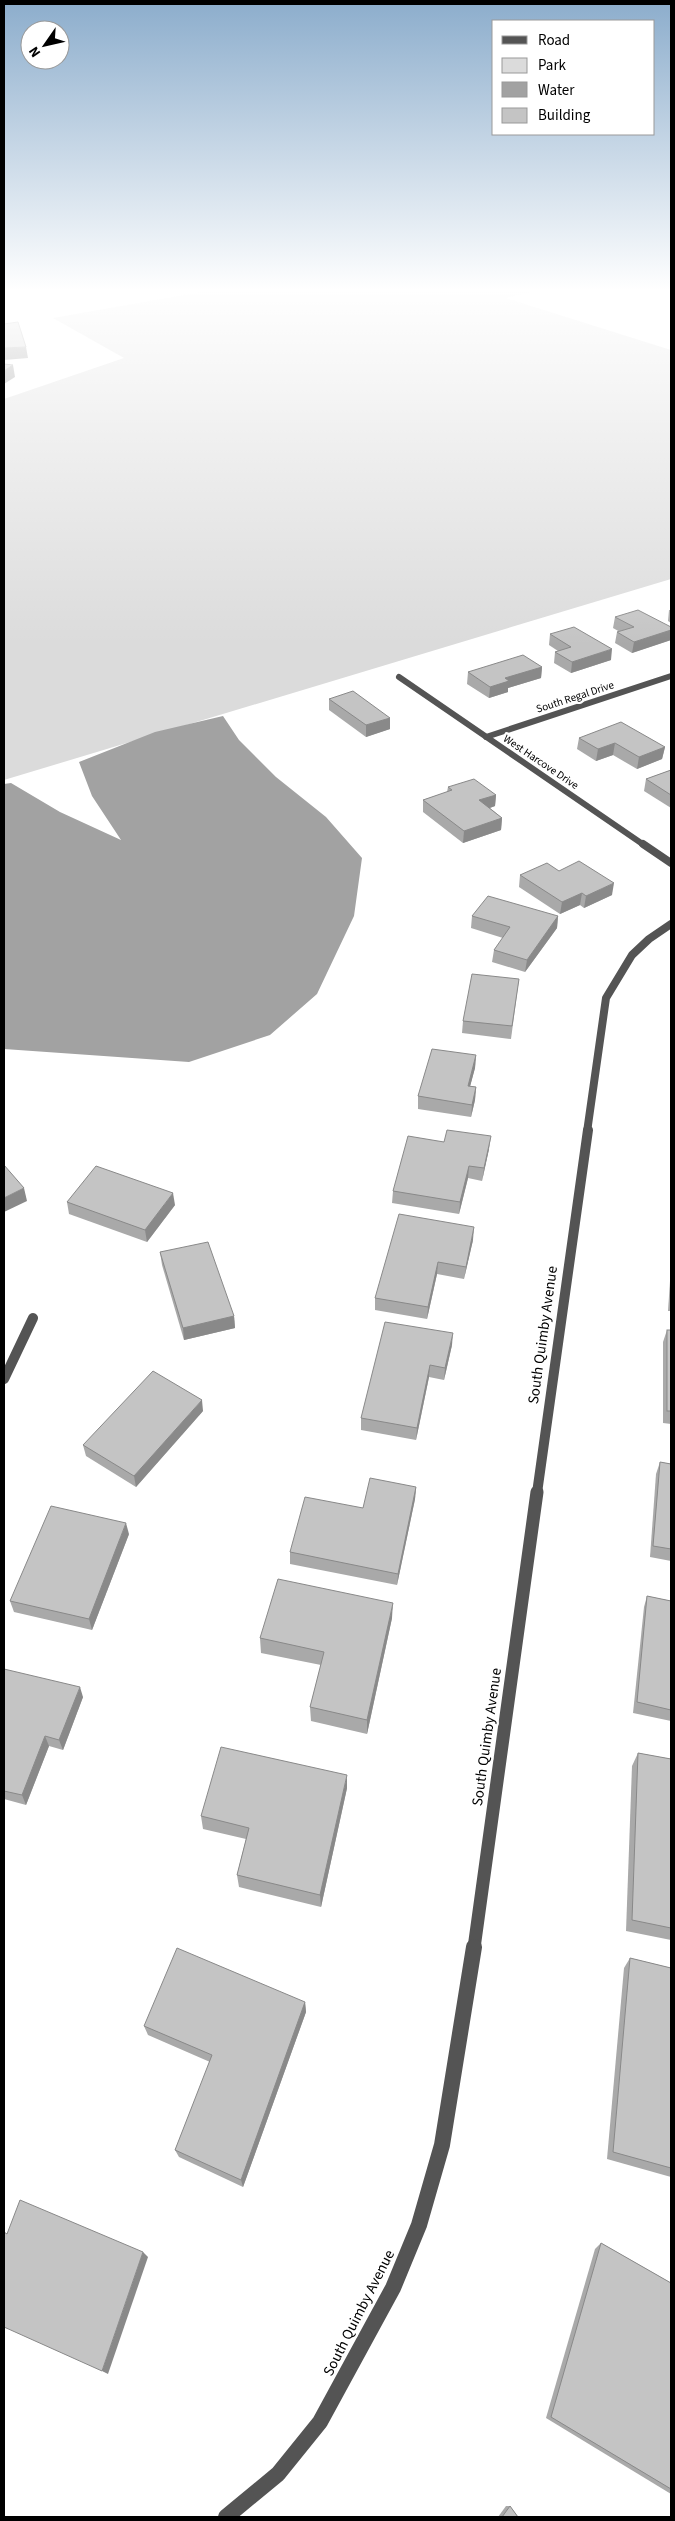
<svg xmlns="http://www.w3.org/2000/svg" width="675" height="2521" viewBox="0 0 675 2521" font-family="'Source Sans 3',sans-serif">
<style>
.green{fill:#dbdbdb}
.water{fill:#a2a2a2}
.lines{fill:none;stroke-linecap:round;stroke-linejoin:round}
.minor-far4{stroke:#545454;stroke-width:6}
.minor-far3{stroke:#545454;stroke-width:8}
.minor-far2{stroke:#545454;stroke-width:10}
.minor-far1{stroke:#545454;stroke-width:13}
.minor{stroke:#545454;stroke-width:16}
.wall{fill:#a9a9a9}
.shaded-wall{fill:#898989}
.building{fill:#c4c4c4;stroke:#898989}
.labels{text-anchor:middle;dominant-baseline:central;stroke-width:4.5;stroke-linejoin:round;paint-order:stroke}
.far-street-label{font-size:11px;fill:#000;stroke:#fff}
.near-street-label{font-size:15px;fill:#000;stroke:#fff}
</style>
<rect width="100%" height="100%" fill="#fff"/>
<path class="green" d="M201,292h331l-26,6 165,52v229l-667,201v-381l120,-41 -71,-40z"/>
<path class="water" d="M223,716l16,24 37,37 50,40 36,41 -8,58 -37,78 -47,41 -81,27 -185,-13v-265l7,-1 49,29 61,28 -29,-44 -13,-34 76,-30z"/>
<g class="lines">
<g class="minor-far4">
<path d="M399,677l245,168"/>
<path d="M486,737l185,-61"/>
</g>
<g class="minor-far3">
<path d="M643,844l28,19"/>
<path d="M587,1132l19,-134 26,-43 17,-16 22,-15"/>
</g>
<g class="minor-far2">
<path d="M4,1379l29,-61"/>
<path d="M537,1493l51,-363"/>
</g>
<path class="minor-far1" d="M474,1948l63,-456"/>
<path class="minor" d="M226,2517l52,-43 42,-52 73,-134 26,-63 23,-80 32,-198"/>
</g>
<g class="wall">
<path d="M669,610h2v13l-3,-2z"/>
<path d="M615,617l56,10v13l-39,13 -17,-10 2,-11h3l-7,-4z"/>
<path d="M550,634l61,26 -40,13 -17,-10 1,-11 3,-1 -9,-6z"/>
<path d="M542,667l-1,11 -33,10v4l-19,6 -22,-14 1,-12z"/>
<path d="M329,699l61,19v11l-24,8 -37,-27z"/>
<path d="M579,738l86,9 -3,12 -25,10 -24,-14 -17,6 -19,-12z"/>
<path d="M671,770v38l-27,-17 2,-12z"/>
<path d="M448,787l48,8 -1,11 -5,2 12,10 -1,12 -38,13 -40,-31v-12l24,-8z"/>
<path d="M559,871l53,24 -28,13 -4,-3 -20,9 -41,-27 1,-12z"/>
<path d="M472,916h86l-1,12 -32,44 -33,-10 2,-12 9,-12 -32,-10z"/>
<path d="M519,979l-8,60 -49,-6 1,-12z"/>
<path d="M476,1055l-1,13 -5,18 6,1 -1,13 -4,17 -53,-8v-13z"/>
<path d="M489,1149l-7,32 -14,-3 -9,36 -67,-11 1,-12z"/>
<path d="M67,1202l108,3 -28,37 -78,-28z"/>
<path d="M473,1240l-9,39 -27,-5 -10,45 -52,-9v-12z"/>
<path d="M160,1252l74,64 1,12 -51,12 -22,-75z"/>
<path d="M671,1266v45h-3z"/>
<path d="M667,1330h4v94l-8,-1v-81z"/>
<path d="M452,1345l-8,35 -15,-3 -13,63 -55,-10v-12z"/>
<path d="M203,1411l-67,76 -50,-31 -3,-11z"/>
<path d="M660,1462l11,2v97l-21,-4 6,-83z"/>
<path d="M416,1487l-1,12 -18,86 -107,-21v-12l73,-44z"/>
<path d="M129,1534l-37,96 -78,-18 -4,-11z"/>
<path d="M647,1596l24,5v120l-38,-8 11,-106z"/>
<path d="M392,1618l-25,116 -56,-13 -1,-14 11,-42 -60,-12 -1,-15z"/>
<path d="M4,1669l79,28 -20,53 -14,-4 -23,59 -22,-6z"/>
<path d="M638,1753l33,6v181l-45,-9 6,-165z"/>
<path d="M347,1788l-26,119 -82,-20 -2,-12 9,-36 -43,-10 -2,-13z"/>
<path d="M630,1958l41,10v209l-64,-18 17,-191z"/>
<path d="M305,2002l1,10 -63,175 -64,-30 -4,-7 35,-88 -62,-27 -4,-9z"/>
<path d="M601,2243l70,40v211l-125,-76 49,-169z"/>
<path d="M506,2506h4l8,11h-20z"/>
</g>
<g class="shaded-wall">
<path d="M26,347l2,11 -24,2v-12z"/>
<path d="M13,365l2,12 -11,7v-13z"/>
<path d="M671,630v10l-39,13 2,-11z"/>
<path d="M612,649l-1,11 -40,13 1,-11z"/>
<path d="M542,667l-1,11 -33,10v4l-19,6 1,-11 15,-9z"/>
<path d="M390,718v11l-24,8v-12z"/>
<path d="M615,743l-2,12 -17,6 2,-12z"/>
<path d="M665,747l-3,12 -25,10 2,-12z"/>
<path d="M496,795l-1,11 -17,6 1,-12z"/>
<path d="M502,818l-1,12 -38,13 1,-12z"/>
<path d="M614,883l-2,12 -28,13 2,-12z"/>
<path d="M582,893l-2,12 -20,9 2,-12z"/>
<path d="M558,916l-1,12 -32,44 2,-12z"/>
<path d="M476,1055l-1,13 -8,30 1,-12z"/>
<path d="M476,1087l-1,13 -4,17 1,-12z"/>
<path d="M491,1136l-2,13 -7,32 2,-13z"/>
<path d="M469,1166l-1,12 -9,36 1,-12z"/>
<path d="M24,1188l3,13 -23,11v-14z"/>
<path d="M173,1193l2,12 -28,37 -2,-12z"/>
<path d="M474,1227l-1,13 -9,39 2,-12z"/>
<path d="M438,1262l-1,12 -10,45 1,-12z"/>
<path d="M234,1316l1,12 -51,12 -1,-12z"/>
<path d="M453,1333l-1,12 -8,35 1,-12z"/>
<path d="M430,1365l-1,12 -13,63 1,-12z"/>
<path d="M202,1400l1,11 -67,76 -2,-11z"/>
<path d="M416,1487l-1,12 -18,86 1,-11z"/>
<path d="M126,1523l3,11 -37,96 -3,-11z"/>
<path d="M393,1603l-1,15 -25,116v-14z"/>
<path d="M80,1687l3,10 -20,53 -4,-10z"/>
<path d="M45,1736l4,10 -23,59 -4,-10z"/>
<path d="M347,1775v13l-26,119 -1,-12z"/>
<path d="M305,2002l1,10 -63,175 -2,-7z"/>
<path d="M143,2252l5,5 -40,117 -6,-3z"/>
</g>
<g class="building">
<path d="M18,322l8,25 -22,1v-24z"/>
<path d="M4,364l9,1 -9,6z"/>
<path d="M638,610l33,17v3l-37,12 -17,-10 17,-5 -19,-10z"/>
<path d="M574,627l38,22 -40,13 -17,-10 16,-5 -21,-13z"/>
<path d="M523,655l19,12 -37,11 4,3 -19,6 -22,-15z"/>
<path d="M353,691l37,27 -24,7 -37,-26z"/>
<path d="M621,722l44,25 -26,10 -24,-14 -17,6 -19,-11z"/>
<path d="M671,770v25l-25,-16z"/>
<path d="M474,779l22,16 -17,5 23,18 -38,13 -41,-31 29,-10 -4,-3z"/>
<path d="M579,861l35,22 -28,13 -4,-3 -20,9 -42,-27 27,-12 12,8z"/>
<path d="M488,896l70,20 -31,44 -33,-10 16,-23 -38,-11z"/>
<path d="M472,974l47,5 -7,47 -49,-5z"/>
<path d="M432,1049l44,6 -8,31 8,1 -4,18 -54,-9z"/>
<path d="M447,1130l44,6 -7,32 -15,-2 -9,36 -67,-11 15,-55 36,6z"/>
<path d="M4,1165l20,23 -20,10z"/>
<path d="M96,1166l77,27 -28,37 -78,-28z"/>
<path d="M399,1214l75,13 -8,40 -28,-5 -10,45 -53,-9z"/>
<path d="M208,1242l26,74 -51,12 -23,-76z"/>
<path d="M385,1322l68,11 -8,35 -15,-3 -13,63 -56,-10z"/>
<rect x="667" y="1330" width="4" height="81"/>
<path d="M153,1371l49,29 -68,76 -51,-31z"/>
<path d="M660,1462l11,2v85l-18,-3z"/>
<path d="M370,1478l46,9 -18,87 -108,-22 15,-55 58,11z"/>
<path d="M51,1506l75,17 -37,96 -79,-18z"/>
<path d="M278,1579l115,24 -26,117 -57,-13 14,-55 -64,-14z"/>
<path d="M647,1596l24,5v109l-34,-8z"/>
<path d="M4,1669l76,18 -21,53 -14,-4 -23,59 -18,-4z"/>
<path d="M221,1747l126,28 -27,120 -83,-20 12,-47 -48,-12z"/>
<path d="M638,1753l33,6v169l-39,-8z"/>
<path d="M177,1948l128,54 -64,178 -66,-30 37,-95 -68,-29z"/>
<path d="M630,1958l41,10v200l-58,-16z"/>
<path d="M20,2200l123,52 -41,119 -98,-44v-95l3,2z"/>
<path d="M601,2243l70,40v206l-120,-72z"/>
<path d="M510,2506l8,11h-16z"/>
</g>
<linearGradient id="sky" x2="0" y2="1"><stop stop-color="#8cadcc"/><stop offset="0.45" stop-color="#fff"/><stop offset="1" stop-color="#fff" stop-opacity="0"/></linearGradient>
<rect width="675" height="645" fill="url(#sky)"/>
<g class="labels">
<g class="far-street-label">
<text transform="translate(575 697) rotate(-18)">South Regal Drive</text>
<text transform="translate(541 762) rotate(34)">West Harcove Drive</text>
</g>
<g class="near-street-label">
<text transform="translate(543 1335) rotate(-82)">South Quimby Avenue</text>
<text transform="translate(487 1737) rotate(-82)">South Quimby Avenue</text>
<text transform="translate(359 2313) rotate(-63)">South Quimby Avenue</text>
</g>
</g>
<rect width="675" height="2521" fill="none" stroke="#000000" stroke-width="10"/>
<rect x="492" y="20" width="162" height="115" fill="#ffffff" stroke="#999999"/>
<rect x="502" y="36" width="25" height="8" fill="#545454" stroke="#999999"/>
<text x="538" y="45" font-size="15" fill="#000000">Road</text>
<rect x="502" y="58" width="25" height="15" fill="#dbdbdb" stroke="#999999"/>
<text x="538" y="70" font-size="15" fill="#000000">Park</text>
<rect x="502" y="82" width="25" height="15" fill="#a2a2a2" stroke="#999999"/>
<text x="538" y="95" font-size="15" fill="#000000">Water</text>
<rect x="502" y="108" width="25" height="15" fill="#c4c4c4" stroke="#999999"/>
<text x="538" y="120" font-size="15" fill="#000000">Building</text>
<g transform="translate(45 45) rotate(236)"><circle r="24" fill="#ffffff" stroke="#999999"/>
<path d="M0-4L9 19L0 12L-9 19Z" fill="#000000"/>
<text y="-8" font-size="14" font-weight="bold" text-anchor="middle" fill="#000000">N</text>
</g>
</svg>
